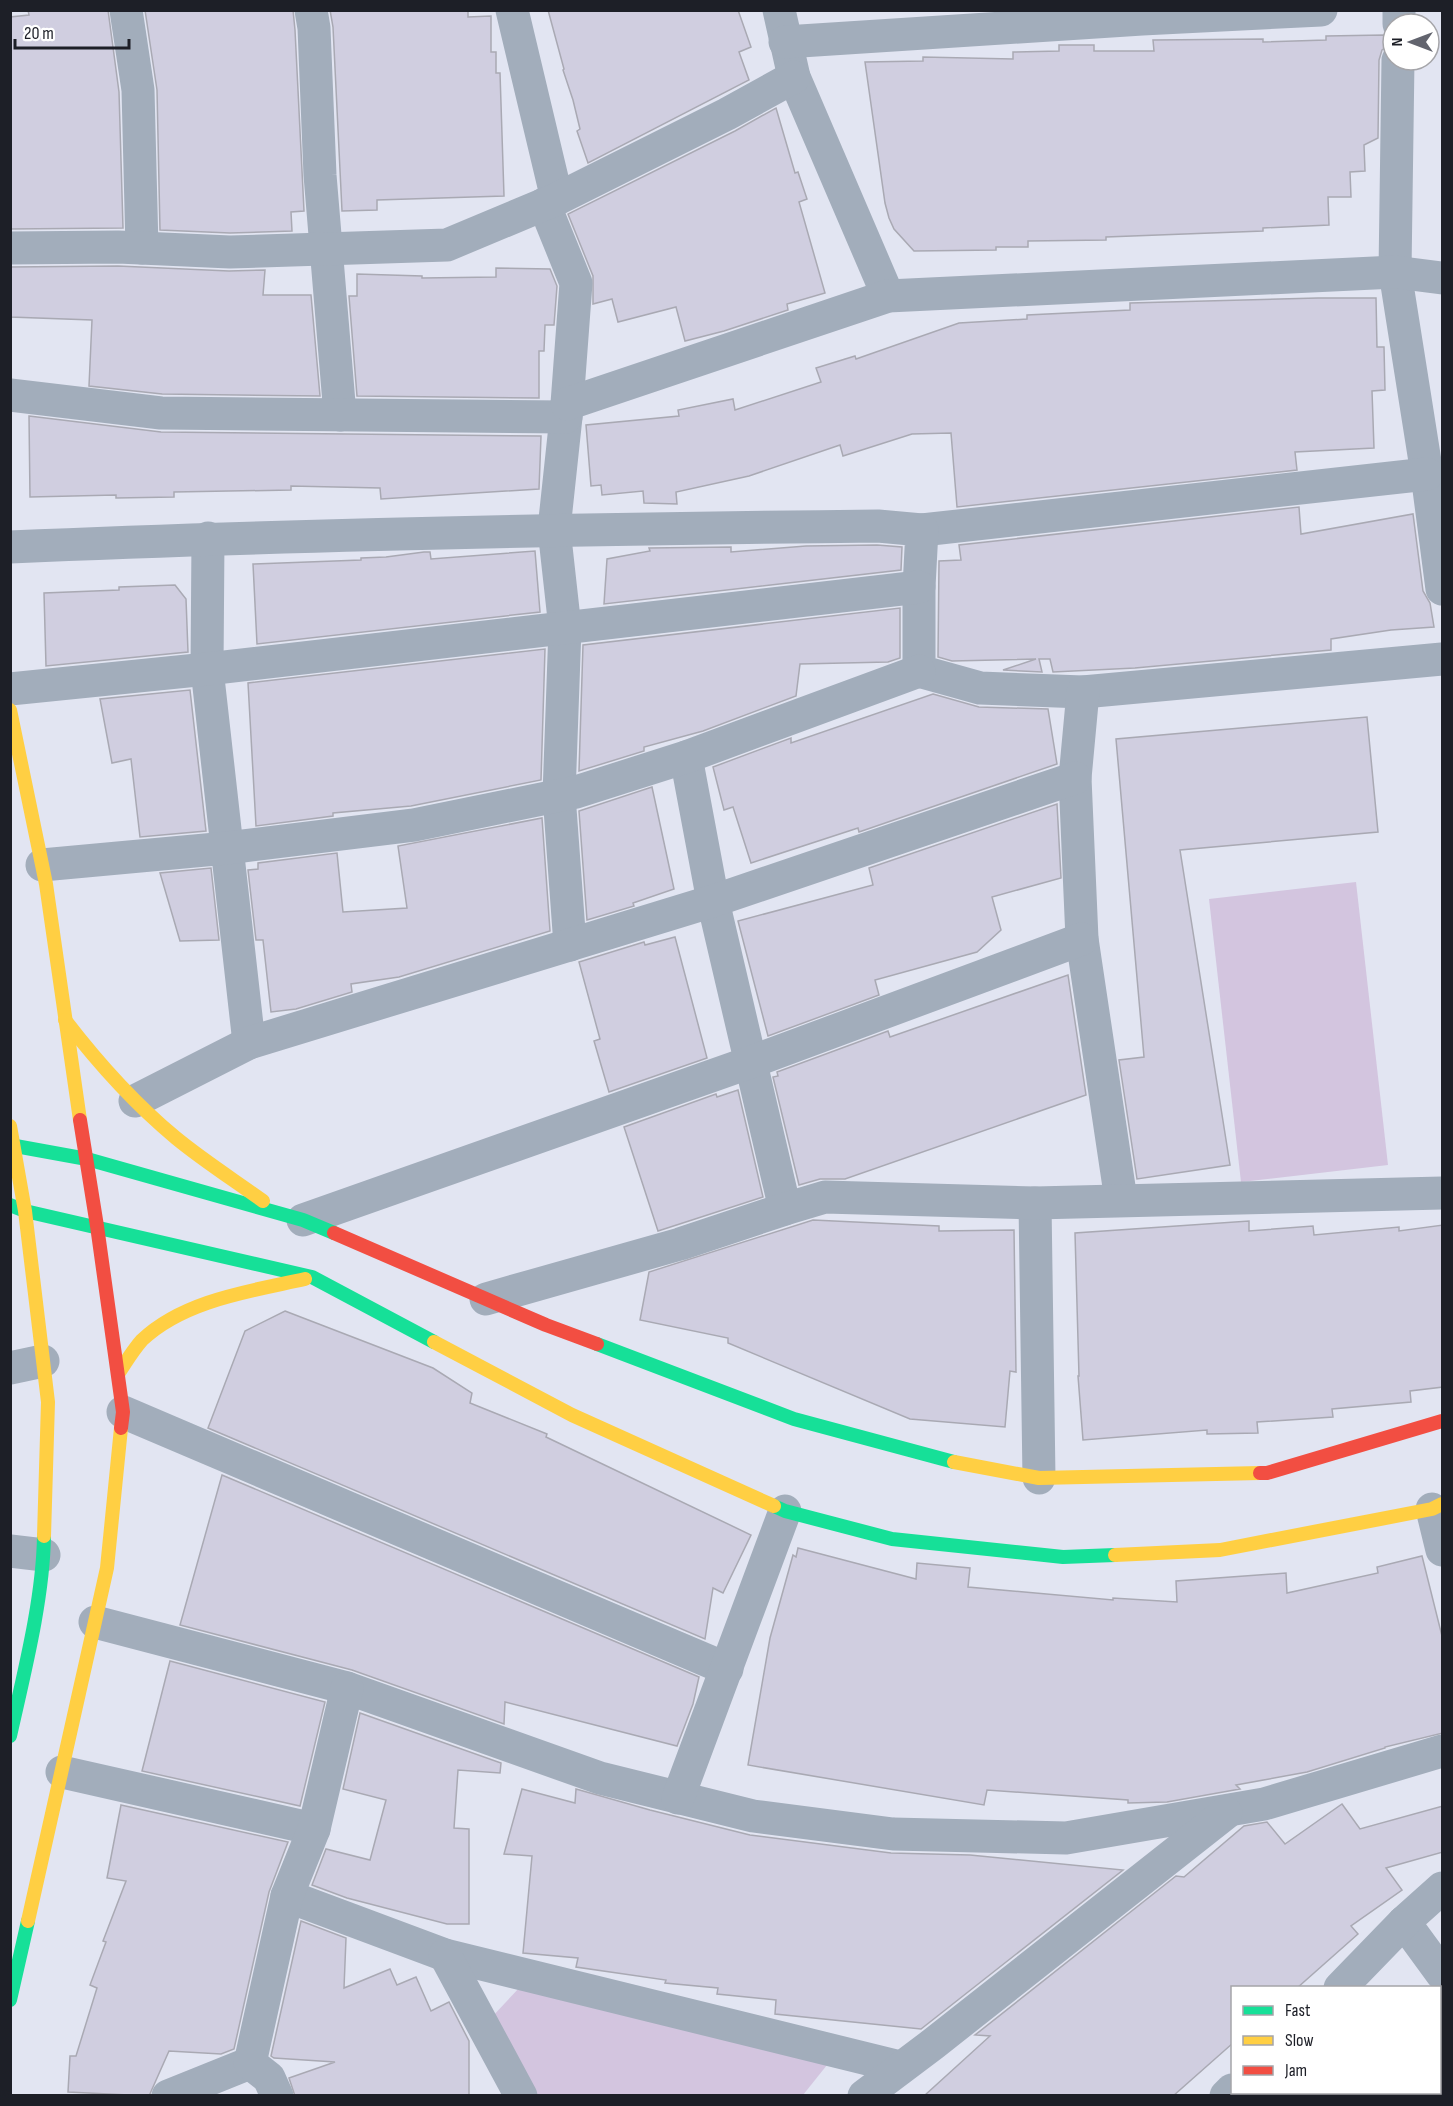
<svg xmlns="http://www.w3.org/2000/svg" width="1453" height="2106" viewBox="0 0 1453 2106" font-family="'Sofia Sans Condensed',sans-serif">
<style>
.green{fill:#d3c5df}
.building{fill:#d0cee0;stroke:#a9a9b3;stroke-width:1.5}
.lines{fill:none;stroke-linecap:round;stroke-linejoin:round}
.street{stroke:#a2adbb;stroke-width:33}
.fast{stroke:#16e098;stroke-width:14}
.slow{stroke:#ffcf43;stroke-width:14}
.jam{stroke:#f24e42;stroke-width:14}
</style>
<rect width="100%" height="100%" fill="#e2e5f2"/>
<g class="green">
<path d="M1356,882l32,283 -147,17 -32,-283z"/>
<path d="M520,1987l307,78 -24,30h-272l-40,-77z"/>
</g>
<g class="building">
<path d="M28,10h80l11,82 4,136 -113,1v-212l19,-2z"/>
<path d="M145,10h148l2,20 9,181 -13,1 1,19 -62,2 -70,-3 -3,-140z"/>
<path d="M330,10h138v7l23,-1v36h5v21h4l4,123 -127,4v10l-35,1 -9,-184z"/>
<path d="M548,10h190l13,37 -12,5 10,28 -161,83 -11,-32 3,-2 -7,-29 -10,-30 1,-1z"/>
<path d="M1384,35l8,8 -10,7 -3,10 -1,78 -14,7 1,26 -15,1 1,25h-23l1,28 -66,3v3l-157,6v3l-78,1v6h-32v3l-82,1 -20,-22 -5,-11 -4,-15 -20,-141 58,-1v-4l90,2v-7l46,-1v-6h35v6h60l-1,-11 110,-1v3l63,-2v-4z"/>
<path d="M776,108l19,65 3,-1 9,27 -8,3 26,91 -38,11 1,6 -64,21 -39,10 -9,-34 -58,15 -6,-23 -19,5v-28l-25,-62 167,-83z"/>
<path d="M118,266l111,5 36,-1 -2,25h48l9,101 -158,-2 -73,-8 3,-66 -82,-3v-50z"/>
<path d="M496,268l54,1 7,17 -3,39h-9l-1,26h-5v47l-182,-2 -8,-100h8v-22l65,2v2l74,-1z"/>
<path d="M1318,298h58l1,49h7l1,43 -13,1 2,57 -79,4 2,18 -340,37 -6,-74 -39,1 -69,22 -3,-11 -91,31 -73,16 1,12 -33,-1 -1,-12 -41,4 -1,-10 -10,1 -5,-61 93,-9 -1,-6 55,-11 2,11 86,-28 -5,-14 39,-12 1,3 103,-36 68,-4v-4l103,-5v-7z"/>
<path d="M29,416l132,16 380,4 -2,53 -158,10 -1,-11 -89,-2v4l-117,2v5l-58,1v-3l-86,2z"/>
<path d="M1299,507l2,27 112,-20 10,77 7,12 4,24 -43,3 -60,9v11l-196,18 -82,4 -3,-13h-11l3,13 -39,-2 33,-11 -84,2 -14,-4 1,-96 22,-1 -2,-15z"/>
<path d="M877,545l25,2 -1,23 -297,34 3,-45 43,-8 -1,-3 82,-1v5l75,-6z"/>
<path d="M535,551l5,61 -283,32 -4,-80 108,-4v-2l25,-1 38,-5h6l1,7z"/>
<path d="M175,585l11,14 2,53 -142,14 -2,-73 75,-3v-3z"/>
<path d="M900,608v50l-12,4 -88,2 -4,32 -93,35 -59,16v4l-65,20 4,-126z"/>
<path d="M545,649l-4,131 -130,26 -78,7v3l-77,10 -8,-143z"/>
<path d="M190,690l16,141 -66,6 -9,-78 -19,4 -12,-64z"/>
<path d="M933,694l46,13 69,2 9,55 -198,68 -1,-4 -107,35 -18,-56 -9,3 -11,-43 78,-29v5z"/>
<path d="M1367,717l11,115 -198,18 50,315 -93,14 -18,-119 25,-3 -28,-318z"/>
<path d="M652,787l22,102 -41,14 1,3 -47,14 -8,-109z"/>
<path d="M1057,804l4,74 -69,19 9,33 -24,22 -102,28 4,15 -111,41 -30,-115 135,-36 -4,-17z"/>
<path d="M542,818l8,113 -151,46 -48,7 1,8 -56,17 -25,3 -8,-72h-7l-8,-70 10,-1v-6l79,-10 6,59 64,-4 -9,-62z"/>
<path d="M211,868l8,72 -39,1 -20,-68z"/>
<path d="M675,937l32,121 -98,34 -15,-51 6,-2 -21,-77 65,-20 1,3z"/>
<path d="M1068,975l18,120 -241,84h-25l-21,6 -26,-108 5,-1 -1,-4 111,-41 2,6z"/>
<path d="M738,1090l25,107 -105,34 -34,-104 92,-33 1,3z"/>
<path d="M813,1220l126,6v5l75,-1 2,142 -6,-1 -5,56 -95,-8 -182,-76v-5l-88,-18 9,-48z"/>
<path d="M1249,1221v10l64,-5 1,9 85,-8v4l44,-6v162l-33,4 1,11 -79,7 1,8 -76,5 1,11 -51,1v-4l-124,10 -5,-64h1l-4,-143z"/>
<path d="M285,1311l148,57 39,25 -2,10 77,31 -1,3 205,98 -28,58 -10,-5 -8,51 -497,-211 37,-97z"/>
<path d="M222,1475l477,202 -6,27 -16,42 -172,-44 -1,22 -152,-54 -172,-45z"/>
<path d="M798,1548l118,31 1,-16 53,5 -2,19 145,13v-2l64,4 -1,-21 110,-8 1,20 91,-20 -1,-6 45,-11 21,84v93l-58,14v1l-78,24 -71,13 4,4 -73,13 -39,1v-3l-141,-10 -3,15 -236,-40 22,-127 23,-83 3,2z"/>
<path d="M170,1661l155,41 -25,104 -158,-35z"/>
<path d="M360,1713l141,50 -1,10 -42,-3 -4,58 15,1v95h-22l-100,-26 -35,-13 14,-36 44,11 16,-60 -43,-11z"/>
<path d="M522,1789l53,14 1,-14 74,21 100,25 141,18 79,2 153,15 -202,159 -146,-15 1,-14 -59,-6 1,-6 -53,-5 1,-3 -90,-13 2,-9 -55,-5 9,-97 -28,-2z"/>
<path d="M1342,1804l18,25 83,-23v46l-57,16 16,22 -51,36 7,8 -61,54h-64v55l-60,53h-249l66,-60 -15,-1 201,-159 8,1 60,-51 23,-4 18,22z"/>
<path d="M121,1805l167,37 -19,50 -35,157 -13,5 -52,-3 -20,45 -81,-4 2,-36h6l21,-68 -7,-3 16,-43 -3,-1 23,-60 -19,-3z"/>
<path d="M301,1921l45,17 -2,50 46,-19 7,16 19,-8 15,34 18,-9 20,39v55h-174l-6,-18 46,-16 -61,-4 -3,-2z"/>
</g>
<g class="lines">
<g class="street">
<path d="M126,10l12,80 4,158"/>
<path d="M311,10l3,18 6,147 20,240"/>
<path d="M512,10l45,189"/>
<path d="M779,10l15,67 94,219"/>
<path d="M1399,24v-14"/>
<path d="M785,42l357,-23 179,-9"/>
<path d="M1398,60l-3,212 32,202 15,115"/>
<path d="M544,204l32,79 -10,134 -12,112 11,99 -6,167 11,150"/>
<path d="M10,248l108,-1 112,5 217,-7 110,-46 170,-85 67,-37"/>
<path d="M10,395l151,18 405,4"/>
<path d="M567,404l321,-108 507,-24 47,6"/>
<path d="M922,530l505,-56"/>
<path d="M208,538l-1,131 42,374"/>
<path d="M10,547c290,-13 579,-18 868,-21l44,4 -3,57v84l61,17 103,4 359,-33"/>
<path d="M10,689l197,-20 712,-82"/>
<path d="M1083,692l-8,86 7,161 39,261"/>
<path d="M686,757l27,144 72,308"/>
<path d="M42,865l185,-17 187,-23 162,-33 110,-35 233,-86"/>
<path d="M135,1101l114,-58 464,-142 362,-123"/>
<path d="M1035,1203l4,275"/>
<path d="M303,1220l448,-158 331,-123"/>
<path d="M486,1299l194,-55 105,-35 40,-12 210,6 407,-10"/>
<path d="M10,1368l33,-7"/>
<path d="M123,1412l604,257"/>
<path d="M1432,1509l10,41"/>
<path d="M10,1551l34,4"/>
<path d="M95,1622l252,66 253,90 153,38 140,18 173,4 198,-34 178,-53"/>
<path d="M62,1772l252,57"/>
<path d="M678,1798l107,-287"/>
<path d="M287,1896l158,59 455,112"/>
<path d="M1404,1922l38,52"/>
<path d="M445,1955l76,141"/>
<path d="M1340,1988l64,-66 38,-34"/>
<path d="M1336,2092l2,4"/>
<path d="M168,2096l82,-33"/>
<path d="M277,2096l-8,-18 -19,-15 37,-167 27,-67 33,-141"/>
<path d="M864,2096l69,-52 293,-231"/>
<path d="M1226,2096l6,-6"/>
</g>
<g class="fast">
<path d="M10,1145l77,14 216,61 31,13"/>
<path d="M10,1205l15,6 287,66 122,65"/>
<path d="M597,1344l197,75 160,43"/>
<path d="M774,1506l11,5 107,28 171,18 52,-2"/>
<path d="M10,1736c14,-63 33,-136 34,-200"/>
<path d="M10,2000l18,-79"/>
</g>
<g class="slow">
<path d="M10,710l36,174 34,236"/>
<path d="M65,1020c33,43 70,84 111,118 28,23 58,42 87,63"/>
<path d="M10,1126l15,85 23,191 -4,134"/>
<path d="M434,1342l138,73 202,91"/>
<path d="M118,1374c8,-12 15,-24 24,-34 42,-40 109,-49 163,-61"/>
<path d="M954,1462l85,16 221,-5"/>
<path d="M1115,1555l105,-5 212,-41 10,-5"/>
<path d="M28,1921l79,-353 14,-140"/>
</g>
<g class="jam">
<path d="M80,1120l17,106 26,186 -2,16"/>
<path d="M334,1233l212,92 51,19"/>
<path d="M1260,1473h7l175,-52"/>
</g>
</g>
<rect width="1453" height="2106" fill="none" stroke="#1d1f27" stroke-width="24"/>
<rect x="1231" y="1986" width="210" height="108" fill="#ffffff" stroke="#a5a5a9" stroke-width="1.5"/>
<rect x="1243" y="2006" width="30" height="9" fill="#16e098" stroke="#a5a5a9" stroke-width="1.5"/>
<text x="1285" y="2016" font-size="18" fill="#1d1f27">Fast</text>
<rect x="1243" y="2036" width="30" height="9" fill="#ffcf43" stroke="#a5a5a9" stroke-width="1.5"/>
<text x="1285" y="2046" font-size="18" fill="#1d1f27">Slow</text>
<rect x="1243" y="2066" width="30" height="9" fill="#f24e42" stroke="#a5a5a9" stroke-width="1.5"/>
<text x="1285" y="2076" font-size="18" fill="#1d1f27">Jam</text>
<g transform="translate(1411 42) rotate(270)"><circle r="28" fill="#ffffff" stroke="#a5a5a9" stroke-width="1.5"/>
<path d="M0-4.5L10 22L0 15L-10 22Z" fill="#62646e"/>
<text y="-9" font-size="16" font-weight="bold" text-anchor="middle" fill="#1d1f27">N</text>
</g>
<path d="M15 39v9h114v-9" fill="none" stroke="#1d1f27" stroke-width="3"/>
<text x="24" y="39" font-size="18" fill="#1d1f27" stroke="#ffffff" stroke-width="4.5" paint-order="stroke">20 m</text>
</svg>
